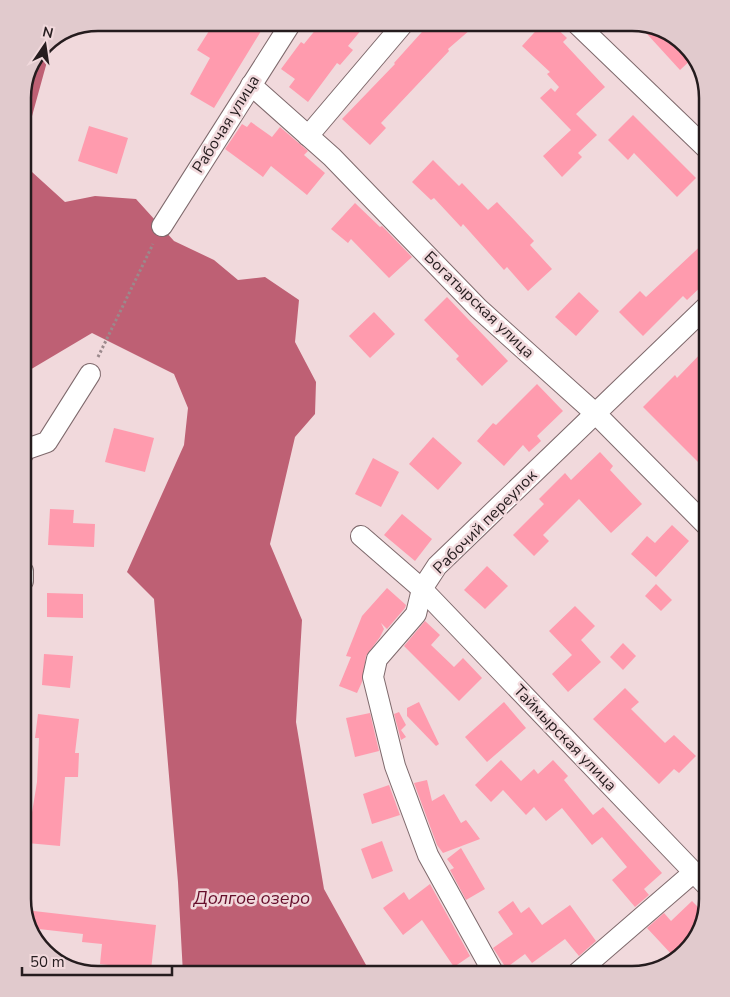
<svg xmlns="http://www.w3.org/2000/svg" width="730" height="997" viewBox="0 0 730 997" font-family="'Nunito Sans',sans-serif">
<style>
.water{fill:#be6074}
.building{fill:#ff9bae}
.lines{fill:none;stroke-linecap:round;stroke-linejoin:round}
.minor-casing{stroke:#7e696c;stroke-width:22}
.path{stroke:#9b898c;stroke-width:3;stroke-dasharray:2.5 2.5;stroke-linecap:butt}
.minor{stroke:#fff;stroke-width:20}
.labels{text-anchor:middle;dominant-baseline:central;stroke-width:5;stroke-linejoin:round;paint-order:stroke}
.street-label{font-size:16px;fill:#251c1e;stroke:#f1d9dc}
.water-label{font-size:18px;font-style:italic;fill:#660e2b;stroke:#f1d9dc}
.rim{fill:none;stroke:#251c1e;stroke-width:2.5}
</style>
<rect width="100%" height="100%" fill="#f1d9dc"/>
<path class="water" d="M53,40l-24,87 3,45 33,30 30,-6 41,3 38,42 40,19 24,20 27,-3 34,23 -4,42 21,40 -1,32 -20,23 -25,107 32,76 -6,102 28,167 47,85h-188l-5,-92 -24,-283 -27,-27 57,-127 4,-37 -14,-34 -82,-41 -69,41v-281l25,-52z"/>
<g class="building">
<path d="M214,23h52l-52,85 -24,-14 20,-36 -13,-8z"/>
<path d="M321,23h46l-19,23 5,4 -13,15 -3,-2 -29,39 -19,-15 6,-8 -14,-10 20,-27 3,2z"/>
<path d="M430,23h48l-30,26 1,2 -68,72 5,5 -16,17 -28,-26 53,-55 -1,-1z"/>
<path d="M543,23h8l16,15 -4,4 42,45 -29,27 21,21 -19,18 4,4 -20,20 -19,-21 28,-26 -31,-32 11,-10 4,4 4,-5 -12,-13 3,-2 -28,-26z"/>
<path d="M637,23l33,10 24,24 -14,13z"/>
<path d="M633,115l63,63 -19,19 -43,-44 -6,7 -20,-20z"/>
<path d="M251,122l21,15 8,-10 28,24 -4,4 21,18 -18,22 -36,-29 -8,11 -38,-28 17,-25 5,3z"/>
<path d="M89,126l39,12 -11,36 -39,-13z"/>
<path d="M433,160l26,26 3,-3 26,27 9,-8 37,39 -4,4 22,24 -24,22 -21,-24 -3,3 -41,-46 -2,3 -27,-29 -3,2 -19,-18z"/>
<path d="M355,203l25,24 2,-1 30,31 -23,21 -38,-39 -3,4 -17,-14z"/>
<path d="M708,239v41l-21,20 -4,-4 -40,40 -24,-24 21,-21 6,6z"/>
<path d="M579,292l20,19 -23,25 -21,-19z"/>
<path d="M447,297l61,64 -26,25 -26,-27 3,-3 -35,-36z"/>
<path d="M374,312l21,22 -25,24 -21,-22z"/>
<path d="M708,346v126l-65,-65 32,-32 2,3z"/>
<path d="M537,384l26,27 -26,25 4,5 -12,11 -6,-7 -19,21 -27,-25 16,-18 3,2z"/>
<path d="M114,428l40,10 -9,34 -40,-10z"/>
<path d="M433,437l29,26 -24,27 -29,-26z"/>
<path d="M600,452l13,14 -3,4 32,34 -31,29 -32,-34 -36,36 6,6 -15,15 -21,-21 31,-31 -5,-5 26,-26 6,7z"/>
<path d="M373,458l26,14 -18,35 -26,-13z"/>
<path d="M50,509l24,1 -1,13 22,1 -1,23 -46,-2z"/>
<path d="M402,514l30,25 -17,22 -31,-26z"/>
<path d="M672,525l17,16 -33,36 -25,-23 16,-18 8,7z"/>
<path d="M487,566l21,20 -23,23 -21,-19z"/>
<path d="M656,584l16,16 -11,11 -16,-15z"/>
<path d="M387,588l19,17 -1,3 -18,21 -6,-6 3,6 -4,8 -14,19 -4,26 -5,11 -18,-7 12,-29 -5,-1 16,-40z"/>
<path d="M47,593l36,1v24l-36,-1z"/>
<path d="M575,606l20,20 -14,14 20,22 -33,30 -16,-18 20,-19 -23,-24z"/>
<path d="M425,621l15,14 -9,10 23,22 9,-9 19,20 -23,23 -55,-55z"/>
<path d="M623,643l13,13 -13,14 -13,-13z"/>
<path d="M44,654l29,2 -3,32 -28,-3z"/>
<path d="M625,688l14,14 -8,7 34,34 9,-8 22,21 -17,17 -5,-4 -15,15 -66,-65z"/>
<path d="M419,702l20,42 -3,2 -29,-30v-8z"/>
<path d="M504,702l22,26 -39,34 -22,-25z"/>
<path d="M399,712l7,13 -5,5 5,7 -5,3 -7,-26z"/>
<path d="M370,713l9,38 -24,6 -9,-39z"/>
<path d="M38,714l41,5 -4,34h4l-1,24h-13l-5,69 -33,-3 10,-61 2,-44h-4z"/>
<path d="M501,760l20,21 13,-12 4,5 15,-14 15,16 -4,4 29,35 10,-8 59,66 -18,16 5,6 -14,12 -23,-27 15,-13 -25,-30 -10,8 -30,-37 -16,13 -12,-14 -8,8 -23,-25 -12,12 -16,-17z"/>
<path d="M427,780l5,21 12,-7 17,29 5,-3 14,19 -37,14 -6,-8 -23,-62z"/>
<path d="M389,785l11,30 -28,9 -9,-30z"/>
<path d="M382,841l11,30 -21,8 -11,-30z"/>
<path d="M461,848l24,41 -19,11 -16,-30 4,-2 -7,-9z"/>
<path d="M430,884l40,72 -16,11 -32,-47 -19,15 -20,-27 21,-16 5,8z"/>
<path d="M513,901l8,12 8,-6 13,18 28,-20 26,36 -17,15 -14,-17 -33,24 -7,-9 -19,14 -13,-20 20,-14 -15,-22z"/>
<path d="M692,901l12,12 -6,22 -24,22 -27,-29 17,-15 7,8z"/>
<path d="M25,910l131,15 -5,45 -51,-6 2,-20 -20,-2 1,-8 -53,-6z"/>
</g>
<g class="lines">
<defs>
<g id="minor">
<path d="M576,23l131,126"/>
<path d="M251,85l81,72 146,151 118,106 111,112"/>
<path d="M308,136l96,-113"/>
<path d="M162,226l129,-203"/>
<path d="M23,454l1,-4 23,-8 43,-68"/>
<path d="M361,536l61,53 285,297"/>
<path d="M23,581v-10"/>
<path d="M494,974l-66,-119 -33,-89 -22,-89 4,-18 39,-45 6,-25 15,-23 270,-260"/>
<path d="M576,974l118,-102"/>
</g>
</defs>
<use href="#minor" class="minor-casing"/>
<path class="path" d="M98,357l55,-113"/>
<use href="#minor" class="minor"/>
</g>
<g class="labels">
<g class="street-label">
<text transform="translate(226 124) rotate(-58)">Рабочая улица</text>
<text transform="translate(479 305) rotate(44)">Богатырская улица</text>
<text transform="translate(485 522) rotate(-45)">Рабочий переулок</text>
<text transform="translate(565 738) rotate(46)">Таймырская улица</text>
</g>
<g class="water-label">
<text x="252" y="898">Долгое озеро</text>
</g>
</g>
<path d="M0 0H730V997H0ZM98 31H632A67 67 0 0 1 699 98V899A67 67 0 0 1 632 966H98A67 67 0 0 1 31 899V98A67 67 0 0 1 98 31Z" fill="#e1cacd" fill-rule="evenodd"/>
<path class="rim" d="M98 31H632A67 67 0 0 1 699 98V899A67 67 0 0 1 632 966H98A67 67 0 0 1 31 899V98A67 67 0 0 1 98 31Z"/>
<g transform="translate(45 45) rotate(13)" stroke="#f1d9dc" stroke-width="4" paint-order="stroke">
<path d="M0-4L9 19L0 12L-9 19Z" fill="#251c1e"/>
<text y="-8" font-size="14" font-weight="bold" text-anchor="middle" fill="#251c1e">N</text>
</g>
<path d="M22 967v8h150v-8" fill="none" stroke="#251c1e" stroke-width="2.5"/>
<text x="30" y="967" font-size="15" fill="#251c1e" stroke="#f1d9dc" stroke-width="4" paint-order="stroke">50 m</text>
</svg>
